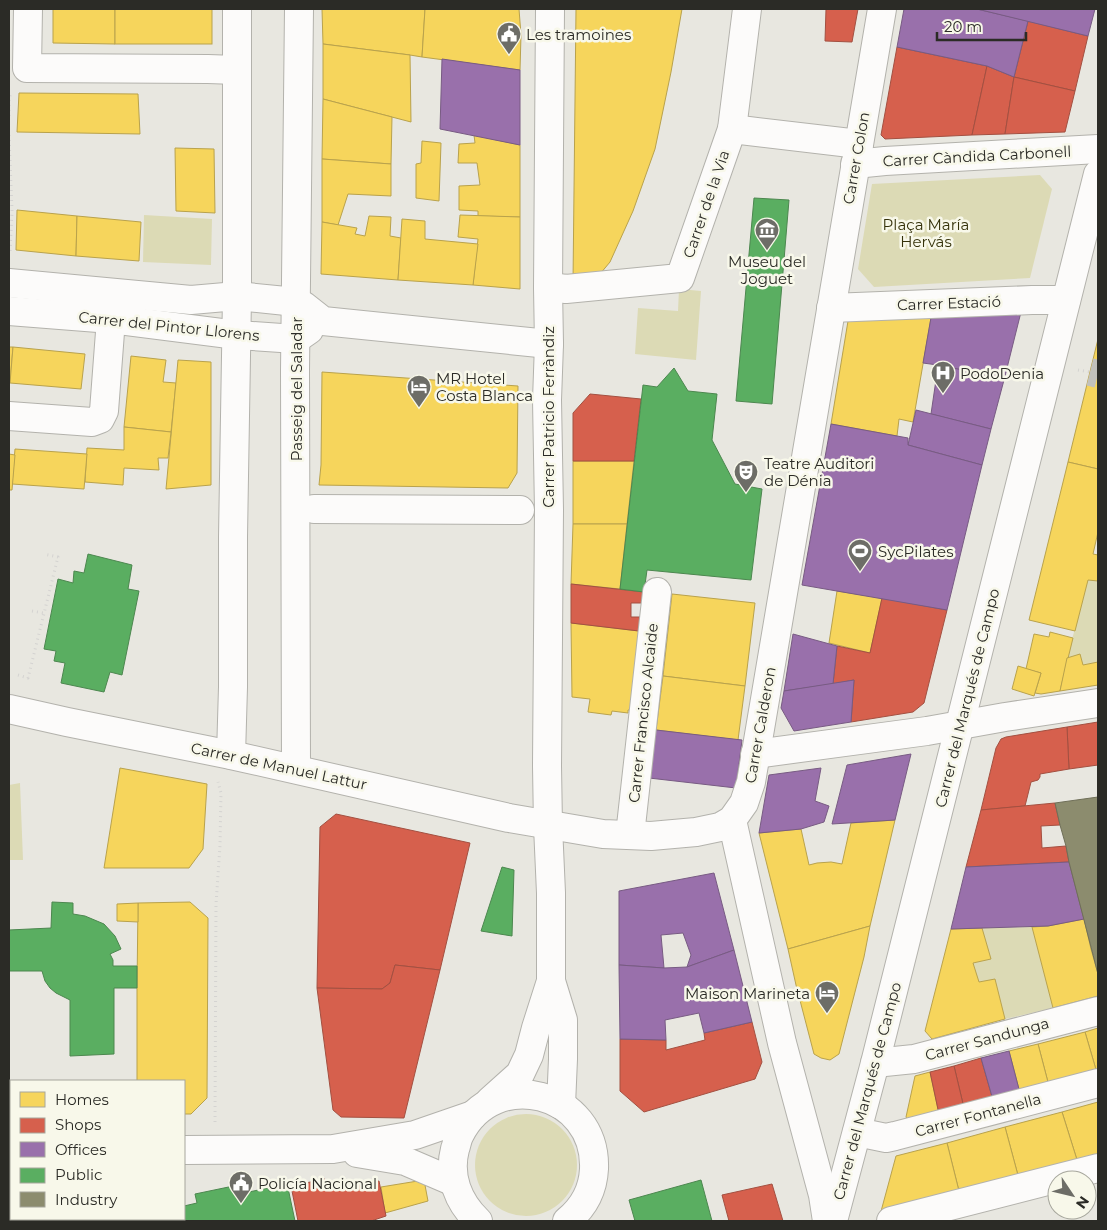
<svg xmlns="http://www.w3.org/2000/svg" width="1107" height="1230" viewBox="0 0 1107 1230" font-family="Montserrat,sans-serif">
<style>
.green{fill:#dcdab5}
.homes{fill:#f6d55c;stroke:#b9a24c}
.shops{fill:#d6604d;stroke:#a35041}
.offices{fill:#9970ab;stroke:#785b83}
.public{fill:#5aae61;stroke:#4c874f}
.industry{fill:#8c8c6e;stroke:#6f6f58}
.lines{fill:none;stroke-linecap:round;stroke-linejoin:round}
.minor-tunnel{stroke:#c2c1bb;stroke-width:28;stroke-dasharray:28 14;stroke-linecap:butt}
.minor-casing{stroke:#b3b2ac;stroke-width:30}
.major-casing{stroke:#b3b2ac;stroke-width:30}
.path{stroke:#d4d3d1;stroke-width:3;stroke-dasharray:1 4;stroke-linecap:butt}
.minor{stroke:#fcfbfa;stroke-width:28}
.major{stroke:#fcfbfa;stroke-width:28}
.labels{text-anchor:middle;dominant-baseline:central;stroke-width:5;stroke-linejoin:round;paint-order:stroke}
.poi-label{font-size:15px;fill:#2b2b26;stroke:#f8f8ea;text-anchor:start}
.street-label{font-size:15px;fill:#2b2b26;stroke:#f8f8ea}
.park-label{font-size:15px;fill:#35320a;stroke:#f8f8ea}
</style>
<rect width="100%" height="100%" fill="#e8e7e0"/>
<g class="green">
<path d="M1040,175l12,14 -22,89 -156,9 -16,-18 14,-85z"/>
<path d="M144,215l68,4 -1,46 -68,-3z"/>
<path d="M679,289l22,2 -5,69 -61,-6 3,-46 40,3z"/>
<path d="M1088,580l10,1v81l-15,3 -16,-7z"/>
<path d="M20,783l3,77h-14v-75z"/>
<path d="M1032,927l21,81 -48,11 -10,-40 -16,3 -6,-19 18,-4 -9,-31z"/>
<circle cx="526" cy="1165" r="51"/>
</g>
<g class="homes">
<path d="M53,9h62v35l-62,-1z"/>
<rect x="115" y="9" width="97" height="35"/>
<path d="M322,9h103l-3,48 -12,-2 -87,-11z"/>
<path d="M425,9h94l2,26 -1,35 -98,-13z"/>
<path d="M576,9h106l-11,63 -16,77 -22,62 -23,51 -10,12 -27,8z"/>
<path d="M323,44l87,11 1,67 -88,-23z"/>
<path d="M19,93l119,1 2,40 -123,-2z"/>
<path d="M323,99l69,18 -1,47 -69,-5z"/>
<path d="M474,135l46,10v72l-42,-1v-5l-19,-1v-24l21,-1 -3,-22h-19l1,-19 16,-1z"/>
<path d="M422,141l19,2 -2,58 -23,-3v-34l5,-1z"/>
<path d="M175,148l39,1 1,64 -39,-2z"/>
<path d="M322,159l69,5v32l-43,-2 -10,31 -16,-3z"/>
<path d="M17,210l60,6 -1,40 -60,-6z"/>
<path d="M460,215l60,2v72l-47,-4 5,-46 -20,-2z"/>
<path d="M77,216l64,6 -2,39 -63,-5z"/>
<path d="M369,216l22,1 -1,19 11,2 -3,42 -77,-6 1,-52 35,6 -2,6 10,2z"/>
<path d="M402,219l23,2v18l53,5 -5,41 -75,-5z"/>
<path d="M932,312l-19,110 -14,-3 -2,17 -66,-12 18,-109z"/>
<path d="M1098,339v130l-30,-7z"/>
<path d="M9,347h4l-3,36h-1z"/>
<path d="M13,347l72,7 -4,35 -71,-6z"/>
<path d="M131,356l35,4 -3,22 13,1 -5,49 -47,-5z"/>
<path d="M178,360l33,2v123l-45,4z"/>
<path d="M322,372l196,14 -1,87 -9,15 -189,-3 2,-20z"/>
<path d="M124,427l47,5 -3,26h-10l1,12 -35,-2 -1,17 -38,-3 2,-34 37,2z"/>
<path d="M15,449l72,5 -3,35 -72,-5z"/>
<path d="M9,454l6,1 -3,35h-3z"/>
<path d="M573,461h61l-7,63h-54z"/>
<path d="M1068,462l30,7v63l-5,22 5,1v26l-10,-1 -13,51 -46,-11z"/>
<path d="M573,524h54l-7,65 -49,-5z"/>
<path d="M837,591l45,7 -12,55 -41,-10z"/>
<path d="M672,594l83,9 -10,83 -82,-10z"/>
<path d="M571,623l68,8 -8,79h-3v3l-16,-2 -1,4 -23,-3 2,-13 -18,-2z"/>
<path d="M1050,632l23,6 -13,53 -19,3 -6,-1 6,-20 -15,-4 8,-35 15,3z"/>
<path d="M1080,654l3,11 15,-3v23l-38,6 7,-33z"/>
<path d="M1018,666l23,7 -7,23 -22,-7z"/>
<path d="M663,676l82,10 -7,54 -82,-10z"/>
<path d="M120,768l87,16 -4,65 -14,19h-85z"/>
<path d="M895,820l-25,106 -82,23 -29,-116 42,-4 8,36 8,-2 14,-1 11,2 9,-41z"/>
<path d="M190,902l18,16 -1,180 -16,16h-7v-33h-47v-93l1,-85z"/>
<path d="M138,903v19l-21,-1v-17z"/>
<path d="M1084,919l7,30 7,25v22l-45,12 -21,-81 16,-1z"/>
<path d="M870,926l-6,31 -25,97 -9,6 -9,-2 -7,-4 -18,-69 -8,-36z"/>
<path d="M982,928l9,31 -18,4 6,19 16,-3 10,40 -73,20 -7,-8 26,-102z"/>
<path d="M1098,1028v45h-1l-12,-41z"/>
<path d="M1085,1032l12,41 -48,13 -11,-42z"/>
<path d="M1038,1044l11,42 -29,7 -11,-42z"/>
<path d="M930,1072l9,42 -31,6 -2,-3 9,-41z"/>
<path d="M1098,1102v56l-20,5 -16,-51z"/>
<path d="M1062,1112l16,51 -59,16 -14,-52z"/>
<path d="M1005,1127l14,52 -59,16 -13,-52z"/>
<path d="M947,1143l13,52 -80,20 16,-59z"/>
<path d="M424,1180l4,21 -43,12 -4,-26z"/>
</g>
<g class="shops">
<path d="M826,9h32l-6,33 -27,-1z"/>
<path d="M1028,21l60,15 -13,55 -61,-14z"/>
<path d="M897,47l90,19 -15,69 -87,4 -4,-4z"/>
<path d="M987,66l27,11 -9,57 -33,1z"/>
<path d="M1014,77l61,14 -10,41 -60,2z"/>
<path d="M590,394l51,5 -7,62h-61v-48z"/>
<path d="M571,584l73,8 -2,11h-11v14h9l-1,14 -68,-8z"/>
<path d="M882,598l65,12 -23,93 -11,9 -62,10 3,-42 -21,4 4,-38 33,7z"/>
<path d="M1098,722v43l-29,4 -2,-42z"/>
<path d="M1067,727l2,42 -29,5v3l-2,3 -7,2 -6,24 -44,4 15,-62 5,-9 5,-2z"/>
<path d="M1055,803l5,22 -19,1 1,22 24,-2 3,16 -103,5 15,-57z"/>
<path d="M336,814l134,29 -30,127 -45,-5 -5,18 -8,6 -65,-1 3,-161z"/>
<path d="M395,965l45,5 -36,148 -63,-1 -8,-7 -16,-122 65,1 8,-6z"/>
<path d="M752,1022l10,40 -7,17 -111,33 -24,-21v-52l46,1v10l39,-10 -1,-7z"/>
<path d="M981,1058l12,42 -29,8 -10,-42z"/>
<path d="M954,1066l10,42 -25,6 -9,-42z"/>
<path d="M325,1179l1,12 53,-10 7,35 -15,5h-73l-7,-35z"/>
<path d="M772,1184l11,37h-54l-7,-26z"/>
</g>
<g class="offices">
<path d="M904,9h73l51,12 -14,56 -27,-11 -90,-19z"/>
<path d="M977,9h118l-7,27z"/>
<path d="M442,59l78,11v75l-80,-16z"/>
<path d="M1022,308l-18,72 -59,-14 -22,-3 9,-51z"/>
<path d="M945,366l59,14 -13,49 -60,-15 6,-41 6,1z"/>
<path d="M916,410l75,19 -9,36 -74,-20z"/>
<path d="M831,424l77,14v7l74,20 -35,145 -145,-25z"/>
<path d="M793,634l44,12 -4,38 -49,7z"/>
<path d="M854,680l-3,42 -57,9 -13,-23 3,-17z"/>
<path d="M654,729l2,1 86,10 -6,48 -87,-10z"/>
<path d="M911,754l-16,66 -63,4 15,-59z"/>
<path d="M821,768l-6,33 14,5 -5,16 -23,7 -42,4 10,-58z"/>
<path d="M1069,862l15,57 -36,7 -97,3 15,-62z"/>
<path d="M714,873l20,77 -47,17 4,-12 -8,-22 -22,2 3,33 -45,-3v-74z"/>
<path d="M734,950l18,72 -48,11 -5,-20 -34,7 1,20 -46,-1 -1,-74 45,3 23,-1z"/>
<path d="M1009,1051l11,42 -27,7 -12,-42z"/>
<path d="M26,1219h88l1,2h-102z"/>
</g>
<g class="public">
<path d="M754,198l35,2 -17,204 -36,-3z"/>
<path d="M674,368l14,23 29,3 -5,46 23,44 27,5 -11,91 -104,-10 -3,22 -24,-3 23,-204 14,2z"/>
<path d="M88,554l44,11 -4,24 11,2 -17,84 -12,-3 -6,20 -43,-9 4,-20 -11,-2 2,-10 -12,-2 14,-70 15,4 1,-12 10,2z"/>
<path d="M502,867l12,3 -2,66 -31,-5z"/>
<path d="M52,902l21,1v11l12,2 19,8 11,12 6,13 -11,5 3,6v6h24v22h-23v66l-44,2v-56l-14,-7 -6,-5 -5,-7 -3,-10h-33v-41l42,-2z"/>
<path d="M701,1180l11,41h-77l-6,-21z"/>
<path d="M243,1184l1,9 24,-5 1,3 19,-3 7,33h-117v-2h6v-13l13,-3 -2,-9z"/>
</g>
<path class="industry" d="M1098,797v177l-29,-112 -3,-16 -6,-21 -5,-22z"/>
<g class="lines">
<path class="minor-tunnel" d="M1090,372l8,2"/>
<defs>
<g id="minor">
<path d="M28,9l-1,59 181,1 28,1"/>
<path d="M732,129l127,15"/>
<path d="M855,164l30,-3 213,-12"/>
<path d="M9,283l182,17 46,-4 59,6 8,4 19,15 226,23"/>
<path d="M558,288l8,1 114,-11 52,-149 15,-120"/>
<path d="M831,308l201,-8h34"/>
<path d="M9,311l102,8 126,16 59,4 13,-9"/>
<path d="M9,416l83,6 8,-3 4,-8 7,-92"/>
<path d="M314,509l206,1"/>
<path d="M9,709l58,13 164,33 278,63 94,16 48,2 45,-4 24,-5 12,-7 12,-17 7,-21 131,-773"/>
<path d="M755,754l172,-23 78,-14 93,-14"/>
<path d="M231,755l2,-68v-150l4,-241v-287"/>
<path d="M296,769l-1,-398 4,-362"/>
<path d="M732,820l50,223 41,152 4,26"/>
<path d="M630,835l27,-243"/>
<path d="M875,1063l39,-4 184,-48"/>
<path d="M857,1132l29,6 9,-2 203,-53"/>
<path d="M833,1221l42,-158 223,-889"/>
<path d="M891,1221l207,-53"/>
</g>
<g id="major">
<path d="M550,9l-2,279 1,56 -2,56 2,110 -2,256 1,60 3,67v88l12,39v39l-2,46"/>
<path d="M490,1101l30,-27 9,-19 7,-27 15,-47"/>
<path d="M184,1150l149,-1 82,-14 58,-20"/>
<path d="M9,1152h2"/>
<path d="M357,1153l48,8 49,21"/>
<path d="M478,1221c-20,-19 -30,-45 -23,-72 2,-5 2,-10 5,-15 34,-68 137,-43 134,35 -1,21 -11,39 -27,52"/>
</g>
</defs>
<use href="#minor" class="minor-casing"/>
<use href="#major" class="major-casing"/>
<g class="path">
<path d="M9,116v-16l2,-8"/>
<path d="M9,135l3,76 -2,42"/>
<path d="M1078,370l12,2"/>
<path d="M32,611l11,2"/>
<path d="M18,675l10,3 30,-121 -14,-3"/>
<path d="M215,1122l1,-218 4,-58 1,-53 -3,-11"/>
</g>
<use href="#minor" class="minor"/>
<use href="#major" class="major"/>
</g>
<defs>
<symbol id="civic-pin" viewBox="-11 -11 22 30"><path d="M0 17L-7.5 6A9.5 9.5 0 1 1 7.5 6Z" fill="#6d6d67" stroke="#f8f8ea"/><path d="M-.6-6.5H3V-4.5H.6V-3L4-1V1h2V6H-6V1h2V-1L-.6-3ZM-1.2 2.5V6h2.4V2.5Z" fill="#fff"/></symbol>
<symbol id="museum-pin" viewBox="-11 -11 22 30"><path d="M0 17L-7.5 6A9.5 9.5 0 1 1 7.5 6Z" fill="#6d6d67" stroke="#f8f8ea"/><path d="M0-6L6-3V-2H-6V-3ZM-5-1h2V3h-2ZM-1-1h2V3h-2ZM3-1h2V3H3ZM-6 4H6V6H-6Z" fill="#fff"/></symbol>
<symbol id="hospital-pin" viewBox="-11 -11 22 30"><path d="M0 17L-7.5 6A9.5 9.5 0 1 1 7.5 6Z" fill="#6d6d67" stroke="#f8f8ea"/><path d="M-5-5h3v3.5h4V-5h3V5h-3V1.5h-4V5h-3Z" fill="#fff"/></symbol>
<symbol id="hotel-pin" viewBox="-11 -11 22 30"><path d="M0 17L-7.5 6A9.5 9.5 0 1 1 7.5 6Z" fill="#6d6d67" stroke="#f8f8ea"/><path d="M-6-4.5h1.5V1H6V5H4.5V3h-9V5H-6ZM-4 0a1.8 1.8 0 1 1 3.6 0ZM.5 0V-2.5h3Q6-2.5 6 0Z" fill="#fff"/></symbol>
<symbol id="theatre-pin" viewBox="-11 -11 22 30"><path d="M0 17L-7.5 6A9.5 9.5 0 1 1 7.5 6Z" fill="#6d6d67" stroke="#f8f8ea"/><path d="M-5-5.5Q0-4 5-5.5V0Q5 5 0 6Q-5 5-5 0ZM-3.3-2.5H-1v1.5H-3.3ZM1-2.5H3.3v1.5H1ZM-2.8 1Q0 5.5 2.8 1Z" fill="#fff"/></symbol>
<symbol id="stadium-pin" viewBox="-11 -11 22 30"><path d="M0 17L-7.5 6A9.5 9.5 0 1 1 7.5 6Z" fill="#6d6d67" stroke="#f8f8ea"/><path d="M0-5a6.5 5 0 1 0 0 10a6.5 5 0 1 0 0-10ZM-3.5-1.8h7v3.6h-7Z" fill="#fff"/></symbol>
</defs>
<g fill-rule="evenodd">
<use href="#civic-pin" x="495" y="20" width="28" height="38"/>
<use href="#museum-pin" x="753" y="216" width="28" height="38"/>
<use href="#hospital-pin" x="929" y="359" width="28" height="38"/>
<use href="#hotel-pin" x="405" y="373" width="28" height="38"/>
<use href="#theatre-pin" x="732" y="458" width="28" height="38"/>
<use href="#stadium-pin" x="846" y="537" width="28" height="38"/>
<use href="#hotel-pin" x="813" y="979" width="28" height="38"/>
<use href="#civic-pin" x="227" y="1169" width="28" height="38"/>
</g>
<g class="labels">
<g class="poi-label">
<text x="526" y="34">Les tramoines</text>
<text x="767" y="261" text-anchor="middle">Museu del<tspan x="767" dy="17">Joguet</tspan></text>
<text x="960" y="373">PodoDenia</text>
<text x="436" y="378">MR Hotel<tspan x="436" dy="17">Costa Blanca</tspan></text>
<text x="764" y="463">Teatre Auditori<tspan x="764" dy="17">de Dénia</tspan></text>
<text x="878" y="551">SycPilates</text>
<text x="810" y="993" text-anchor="end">Maison Marineta</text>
<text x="258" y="1183">Policía Nacional</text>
</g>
<g class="street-label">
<text transform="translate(977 156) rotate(-3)">Carrer Càndida Carbonell</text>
<text transform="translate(856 158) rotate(-80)">Carrer Colon</text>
<text transform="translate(706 204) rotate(-71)">Carrer de la Via</text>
<text transform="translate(949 303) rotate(-2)">Carrer Estació</text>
<text transform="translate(169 326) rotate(6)">Carrer del Pintor Llorens</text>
<text transform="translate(296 389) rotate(-90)">Passeig del Saladar</text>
<text transform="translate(548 417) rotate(-90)">Carrer Patricio Ferràndiz</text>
<text transform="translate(967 698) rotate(-76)">Carrer del Marqués de Campo</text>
<text transform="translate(643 713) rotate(-84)">Carrer Francisco Alcaide</text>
<text transform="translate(760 725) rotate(-80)">Carrer Calderon</text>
<text transform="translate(279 766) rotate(12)">Carrer de Manuel Lattur</text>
<text transform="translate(987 1039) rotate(-15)">Carrer Sandunga</text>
<text transform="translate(867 1091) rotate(-75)">Carrer del Marqués de Campo</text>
<text transform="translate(978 1115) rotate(-15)">Carrer Fontanella</text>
</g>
<g class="park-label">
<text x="926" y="224">Plaça María<tspan x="926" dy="17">Hervás</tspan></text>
</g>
</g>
<rect width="1107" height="1230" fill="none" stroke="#2b2b26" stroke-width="20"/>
<rect x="10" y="1080" width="175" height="140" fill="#f8f8ea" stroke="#a6a69c"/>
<rect x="20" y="1092" width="25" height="15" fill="#f6d55c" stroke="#a6a69c"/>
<text x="55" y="1105" font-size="15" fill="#2b2b26">Homes</text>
<rect x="20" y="1118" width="25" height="15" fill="#d6604d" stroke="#a6a69c"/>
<text x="55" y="1130" font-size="15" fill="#2b2b26">Shops</text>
<rect x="20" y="1142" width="25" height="15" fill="#9970ab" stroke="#a6a69c"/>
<text x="55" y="1155" font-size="15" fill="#2b2b26">Offices</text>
<rect x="20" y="1168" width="25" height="15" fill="#5aae61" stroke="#a6a69c"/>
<text x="55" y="1180" font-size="15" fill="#2b2b26">Public</text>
<rect x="20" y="1192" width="25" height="15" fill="#8c8c6e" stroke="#a6a69c"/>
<text x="55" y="1205" font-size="15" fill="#2b2b26">Industry</text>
<g transform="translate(1072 1195) rotate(125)"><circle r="24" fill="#f8f8ea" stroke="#a6a69c"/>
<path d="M0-4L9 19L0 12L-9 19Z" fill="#6d6d67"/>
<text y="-8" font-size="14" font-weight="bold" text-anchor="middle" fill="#2b2b26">N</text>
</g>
<path d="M937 32v8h89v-8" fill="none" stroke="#2b2b26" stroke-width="2.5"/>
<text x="944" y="32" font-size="15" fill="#2b2b26" stroke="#f8f8ea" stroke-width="4" paint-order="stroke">20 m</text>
</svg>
